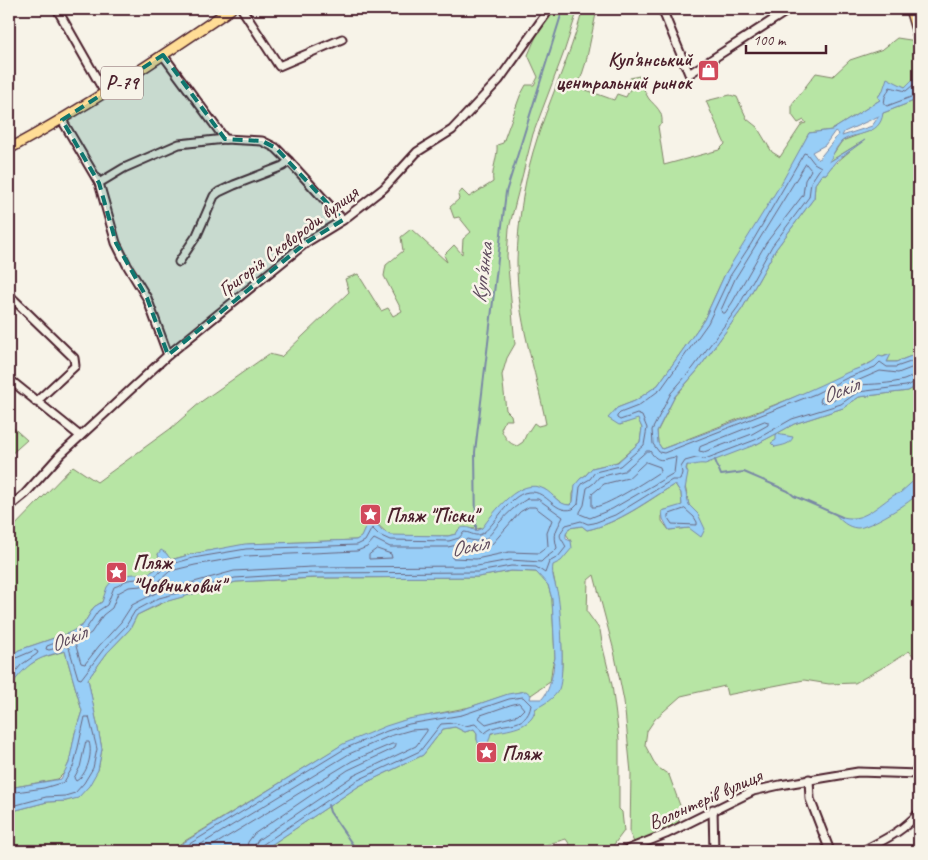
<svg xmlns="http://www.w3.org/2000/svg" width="928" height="860" viewBox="0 0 928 860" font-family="Caveat,sans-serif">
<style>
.green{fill:#b7e5a4;stroke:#808268}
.water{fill:#98cef7;stroke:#7988a5;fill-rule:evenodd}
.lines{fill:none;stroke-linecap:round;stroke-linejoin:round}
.shore{stroke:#69657d;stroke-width:1}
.stream{stroke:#7988a5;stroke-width:2}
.minor-casing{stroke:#4a1f2b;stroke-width:11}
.major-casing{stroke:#4a1f2b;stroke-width:12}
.minor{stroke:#f7f3e8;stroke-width:7}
.major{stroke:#ffdd96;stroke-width:9}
.marked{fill:#0f766e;fill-opacity:0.2;stroke:#0f766e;stroke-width:4;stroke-dasharray:10 6;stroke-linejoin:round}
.labels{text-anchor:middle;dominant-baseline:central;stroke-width:5;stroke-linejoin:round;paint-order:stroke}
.shield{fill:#f7f3e8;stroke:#7e5f64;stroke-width:1}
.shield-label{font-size:19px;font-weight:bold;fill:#4a1f2b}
.poi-label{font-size:20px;font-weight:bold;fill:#4a1f2b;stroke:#f7f3e8;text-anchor:start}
.street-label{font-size:20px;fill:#4a1f2b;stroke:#f7f3e8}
.water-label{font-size:21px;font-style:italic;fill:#5e4b5e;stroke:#f7f3e8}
</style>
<rect width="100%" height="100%" fill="#f7f3e8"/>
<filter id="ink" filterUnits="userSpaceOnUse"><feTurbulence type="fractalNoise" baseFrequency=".02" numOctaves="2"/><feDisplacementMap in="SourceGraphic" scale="10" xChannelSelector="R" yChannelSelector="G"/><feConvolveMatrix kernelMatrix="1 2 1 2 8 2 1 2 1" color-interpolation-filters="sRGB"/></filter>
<g filter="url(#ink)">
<g class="green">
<path d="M548,9h30l-14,43 -31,82 -24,94 -2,28 8,88 -8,14 -5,17 4,35 5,5 1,5h-7l-4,9c4,9 7,14 16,17l6,-4 3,-7 8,-12 4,3 8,-2c-10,-54 -30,-107 -29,-164 1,-36 6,-73 16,-108 14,-49 37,-94 50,-143h14l-11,53 -8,25 36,13 3,-6 9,3 5,-10 -1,-9 9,-2c3,7 5,16 10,23 7,8 14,12 13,24l-4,3 6,39 55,-15 6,-6 -19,-43 24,-6 7,2 10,22 10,8 15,25 8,5 22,-33 4,-1 -2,-3 -6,3 -6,-8v-11l24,-31 17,3 17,-16 33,-11 14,-11 20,3 2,5v28l-14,13 -8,-3 -14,6 -5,7 2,3 -48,30 -23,3 -20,40 -5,6 -23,43 -36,52 -21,46 -46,65 -23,16 -18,7 3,17 18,-7 4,10 -2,14 -23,20 -25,6 -6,7 -6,4 -7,15v8l-3,3h-6l-20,-16 -61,39c-8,2 -15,0 -24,1l-3,5 -8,2h-58l-15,-14 -8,2 -6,14 -5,2 -107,4 -57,10 -22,6 -4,-7 -8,1 3,10c-10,12 -21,11 -37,11l-20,22 -2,5 -8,5 -11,18 -11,7 -53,18 -10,7v-125l64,-66 24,16 73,-53 32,-28 67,-47 12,3 68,-65 -4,-13 13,-5 23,37 7,-3 5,8 9,-5 -18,-35 2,-11 17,-14 -2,-14 10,-8 36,33 -3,-7 10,-10 8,9 1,-15 8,-7 -12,-15 -5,1 -4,-11 9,-8 -1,-4 4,-5 7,7 24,-15c-2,-12 5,-24 4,-37l6,-2 2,-6 15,-41 6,-11h8l4,-8 -10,-22z"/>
<path d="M919,99v254l-23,9h-9l3,-7h-3l-72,34 -153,60 -4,-6 -1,-11 17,-34 23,-27 45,-62 34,-60 38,-51 1,-14 7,-10h4l4,-6 28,-24 -31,19 15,-22 30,-11 11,-17z"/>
<path d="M919,385v277l-10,-11 -20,13 -34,19 -26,1 -25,-4 -77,15 -2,-9 -44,10 -26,23 -8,12 -2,14 11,21 13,9 13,36 -7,19 -41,12 -4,-8 1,-61 -7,-72 -10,-50 -20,-76 -6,5 -1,32 13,18 3,18 9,37 7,54v70l3,3 2,19 -15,20h-35l-8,-12 -42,12h-262l97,-65 64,-31 20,-26 12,-2 10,5 9,-3 3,4v7l58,-26v-6c7,-8 21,-21 25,-30 6,-11 -3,-89 -7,-104l-16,-2 11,13 4,14 3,59c-4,8 -3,16 -5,24l-19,13 -7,-4 -21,5 -33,11 -68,14 -65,27 -162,99 -5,4h-161v-39l38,-10 19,-1 10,-3 22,-28 4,-21 -14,-70 19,-26 23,-24 7,-14 30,-14 69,-19 82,-4 160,-1 33,-6 25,1 35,-31 -5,-7 3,-6 13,-2 5,4c32,-7 61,-29 88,-46l6,9 1,13 -20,5v10l7,9 20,-2 9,-14 -9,-9 -4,-19 2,-21 70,-21 37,-20 49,-16 16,-11 49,-6z"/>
<path d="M9,424l18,16 -18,16z"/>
<path d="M65,651l17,60 -7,22 -5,27 -5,12 -7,7 -49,9v-100l15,-20 17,-10z"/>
</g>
<g class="water">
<path d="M919,74v25l-36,14c-3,25 -30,18 -42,29 -5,5 -9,15 -12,20l36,-22 -29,21 -10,13h-4l-7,10 -1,14 -38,51 -34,60 -45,62 -22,25 -18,35 1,12 4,6c61,-22 122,-46 180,-74 13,-7 28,-8 37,-19l4,1 8,-3 -4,8h9l23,-9v32l-11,6 -49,6 -16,11 -49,16 -18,10 17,3c-3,8 -10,8 -18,10l-4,-4 5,-3v-6l-19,10 -52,20c-9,-1 -10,2 -18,1l-1,4 2,4 -3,16 4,16 9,9 7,15 -4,8 -12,-9 -20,2 -6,-11 -1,-8 20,-6 -1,-12 -6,-9c-28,17 -56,39 -88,46l-5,-4 -13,2 -3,6v5l5,2 1,7 -11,13 -8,4c-2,10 3,20 5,30 3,18 7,79 1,94 -5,10 -15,15 -24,20 -1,19 -29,21 -44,24l-5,18 -4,1 -5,-12v-7l-3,-4 -9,3 -10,-5 -12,2 -20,26 -64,31 -97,65h-92l173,-107 43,-18 22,-7 53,-9 47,-16 18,-3 5,4 -1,4h12c7,-8 9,-18 11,-28 1,-5 0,-8 2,-13l-3,-59 -4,-14 -12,-13 -25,-1 -33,6 -166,1 -76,4 -75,21 -24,12 -7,14 -23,24 -19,26 14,70 -4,21 -9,16 -11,12 -12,3 -19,1 -38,10v-24l52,-9 8,-16 6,-30 7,-22 -17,-60c-30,7 -37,12 -56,37v-31l10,-7 50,-17 14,-8 11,-18 8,-5 5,-15 4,-5c7,-1 10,-6 15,-7 16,-3 23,3 35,-11l-3,-10 3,-4 5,3 5,7 21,-6 53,-10 111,-4 5,-3 6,-13 8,-2 7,8 8,5 58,1 8,-2c5,-10 12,-7 20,-3l6,-3c12,-16 38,-52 62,-39 10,5 14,16 26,16l3,-3 2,-17 5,-6 6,-4 6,-7 26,-6 22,-20 2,-14 -4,-9 -19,6 -11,-7 9,-10 18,-7 23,-16 46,-65 21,-46 57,-92 27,-49 23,-3 48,-30 -2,-3 5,-7 4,-12 18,9zM879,116l-7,10 -30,10 2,-4zM835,131l4,3 -21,26 -6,-8 13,-7z"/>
<path d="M919,476c0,4 2,12 0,16 -5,9 -52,37 -62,36 -10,-1 -16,-7 -22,-14 25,12 38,-5 59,-19l6,-2z"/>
</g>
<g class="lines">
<g class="shore">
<path d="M919,80l-13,11 -16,-4 -5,10 -1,7 3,2 32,-12"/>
<path d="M806,164l5,6 -6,10 -2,15 -37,48 -34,60 -7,10h-3l-1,-3 14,-31z"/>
<path d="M919,359l-23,8h-9l-7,-5 -5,5 -28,11 -32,16 -151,59 -5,-1 -6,-8 -1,-14 19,-37 22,-25 45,-61 34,-61 37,-49 2,-15 10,-15 -7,-4 -7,-9 -3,-1 -53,91 -21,32 -22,47 -47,66 -23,17 -18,7 -3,3v2l3,2 17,-6 5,2 5,12 -3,17 -24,21 -25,6 -5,7 -7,4 -3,4 -2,17 -5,5c-21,6 -26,-23 -49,-16 -19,7 -32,38 -45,42 -5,1 -10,-3 -15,-3l-5,6 -10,3 -59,-1 -11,-5 -7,-7 -7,13 -8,4 -111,4 -53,9 -21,6h-5c-14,18 -18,13 -39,16 -5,1 -8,6 -14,7l-7,18 -9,6 -12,18 -15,8 -24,9 -1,3 3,1 15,-4 5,2 9,30 3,1 22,-29 23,-24 9,-15 24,-13 76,-20 77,-5 166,-1 33,-6 25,1 9,6 4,-11 9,-5 8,-10c-5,-11 -10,-9 0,-22l15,-4 7,3 6,-1 21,-8 57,-35h8l2,-7 -1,-6 4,-6 11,-3 9,1 50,-19 37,-21 49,-15 17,-12 48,-6 13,-5"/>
<path d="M919,365l-21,8 -18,-2 -23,10 -2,2 3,2c15,-1 32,-1 46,-5 6,-2 9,-5 15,-6"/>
<path d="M852,383l1,4 -15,11 -15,5 -3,-1 1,-4z"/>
<path d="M765,421l3,1v3l-16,9 -48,18 -5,-1 1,-4z"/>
<path d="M647,451h3c9,14 14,7 26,6l-2,16 -62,36 -22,9 -10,-4v-2l4,-7 3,-17 7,-5 5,-6 25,-6z"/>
<path d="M646,462l14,5 1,4c-12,8 -58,38 -69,36v-13l12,-10 24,-6z"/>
<path d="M527,499h11l25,18c-7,14 -10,16 -6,31 -4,6 -11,8 -16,14l-31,-2 -33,6 -165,1 -78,4 -76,21 -26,13 -11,17 -22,24 -14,18 -4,-1 -6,-20 16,-10 12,-18 9,-7 6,-15 11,-6 12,-1 17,-4 12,-11 25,-6 51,-9 111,-5 10,-4 7,-8 16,8h58l13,-3 6,-5c18,6 22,-3 32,-16 8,-9 17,-18 28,-24z"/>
<path d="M529,507h6l17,13 -5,13 1,13 -9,7 -30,-1 -33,7 -24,-1 1,-4 15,-6 12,1 12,-5 28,-32z"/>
<path d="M685,509l9,8 3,5v3l-25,-1 -4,-6v-3z"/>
<path d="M377,549l14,5 1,4 -23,1v-4z"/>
<path d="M9,661l26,-11 3,2 -1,2 -16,11 -12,15"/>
<path d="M519,703l5,6 -6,6 -32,9 -7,-6 2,-3 29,-10z"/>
<path d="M86,742h3c4,12 -2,33 -13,39l-2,-3 6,-11z"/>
<path d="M9,793l35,-5 20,-6 10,-17 11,-48h4l8,32 -4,19 -9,15 -9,10 -10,3 -19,1 -37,10"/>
<path d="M178,851l168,-103 41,-17 22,-7 53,-9 47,-16 14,-2 8,8c-4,27 -32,14 -46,28l-10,-9 -10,2 -10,-3 -14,1 -21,27 -64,30 -94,64 -2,6"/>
<path d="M190,851l159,-97 41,-18 21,-6 16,-1v2l-11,15 -63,30 -95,64 -3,5 -2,6"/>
<path d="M204,851l148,-90 40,-17h4l-1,4 -47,22 -94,64 -6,8 -2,9"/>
</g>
<g class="stream">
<path d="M715,460l6,15 23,-3 44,19 6,5 48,21"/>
<path d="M476,531l-1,-79 31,-260 57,-183"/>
<path d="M328,805l2,7 27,39"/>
</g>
<defs>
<g id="minor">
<path d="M57,9l48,84"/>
<path d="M242,9l37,57 63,-27"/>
<path d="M662,9l27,65 101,-65"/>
<path d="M163,55l62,84"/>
<path d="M62,120l37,63 17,60 11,22 20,33 21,57"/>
<path d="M99,183l25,-15 55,-24 46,-5 37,2 14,7 13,13 54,59"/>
<path d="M179,262l18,-27 17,-39 5,-4 15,-7 49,-19 6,-5"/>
<path d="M9,295l65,63 1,8 -39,36"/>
<path d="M9,379l71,57"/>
<path d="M9,507l16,-13 35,-39 108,-100 139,-113 36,-22 41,-32 33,-36 35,-22 47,-50 47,-66 2,-5"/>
<path d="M809,779l1,20 20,52"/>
<path d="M713,809l1,42"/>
<path d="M624,851l42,-17 87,-43 27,-6 78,-13 61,2"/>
<path d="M863,851c24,-13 37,-18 56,-38"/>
</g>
<g id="major">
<path d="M910,9l9,30"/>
<path d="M9,149c77,-42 149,-90 222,-140"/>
</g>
</defs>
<use href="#minor" class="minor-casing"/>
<use href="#major" class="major-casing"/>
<use href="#minor" class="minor"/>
<use href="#major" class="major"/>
</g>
</g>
<path class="marked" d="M163,55l62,84 37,2 14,7 67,72 -36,22 -139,113 -21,-57 -31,-55 -17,-60 -37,-63z"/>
<defs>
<symbol id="shop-square" viewBox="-11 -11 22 22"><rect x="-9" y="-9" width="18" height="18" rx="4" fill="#d1495b" stroke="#f7f3e8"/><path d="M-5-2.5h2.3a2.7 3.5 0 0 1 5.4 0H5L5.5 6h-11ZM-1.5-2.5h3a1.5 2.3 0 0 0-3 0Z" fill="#fff"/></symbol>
<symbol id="sight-square" viewBox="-11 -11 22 22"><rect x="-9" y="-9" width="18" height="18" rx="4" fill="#d1495b" stroke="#f7f3e8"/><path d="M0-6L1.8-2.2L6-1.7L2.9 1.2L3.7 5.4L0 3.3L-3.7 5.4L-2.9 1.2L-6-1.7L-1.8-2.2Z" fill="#fff"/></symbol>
</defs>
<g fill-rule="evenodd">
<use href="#shop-square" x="696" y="58" width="25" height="25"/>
<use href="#sight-square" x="358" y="502" width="25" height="25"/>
<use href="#sight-square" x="104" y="560" width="25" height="25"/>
<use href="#sight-square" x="474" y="740" width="25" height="25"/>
</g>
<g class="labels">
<rect class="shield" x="101" y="66.5" width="42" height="33" rx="4"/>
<g class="shield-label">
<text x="122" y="83">Р-79</text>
</g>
<g class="poi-label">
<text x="692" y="59" text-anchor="end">Куп'янський<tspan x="692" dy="23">центральний ринок</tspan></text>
<text x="386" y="515">Пляж "Піски"</text>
<text x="133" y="562">Пляж<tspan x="133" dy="23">"Човниковий"</tspan></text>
<text x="502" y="753">Пляж</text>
</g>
<g class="street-label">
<text transform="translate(288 241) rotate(-37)">Григорія Сковороди вулиця</text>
<text transform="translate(705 799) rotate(-24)">Волонтерів вулиця</text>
</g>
<g class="water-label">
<text transform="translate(482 273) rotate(-83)">Куп'янка</text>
<text transform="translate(840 390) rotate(-21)">Оскіл</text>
<text transform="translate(469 546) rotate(-11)">Оскіл</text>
<text transform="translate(68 638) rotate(-23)">Оскіл</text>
</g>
</g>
<rect width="928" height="860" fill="none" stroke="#f7f3e8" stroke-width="30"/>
<rect x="15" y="15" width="898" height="830" fill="none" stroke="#4a1f2b" stroke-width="2" filter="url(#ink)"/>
<path d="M746 45v8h80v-8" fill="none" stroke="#4a1f2b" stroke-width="2.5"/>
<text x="753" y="45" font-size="15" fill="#4a1f2b" stroke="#f7f3e8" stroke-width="4" paint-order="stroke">100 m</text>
</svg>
